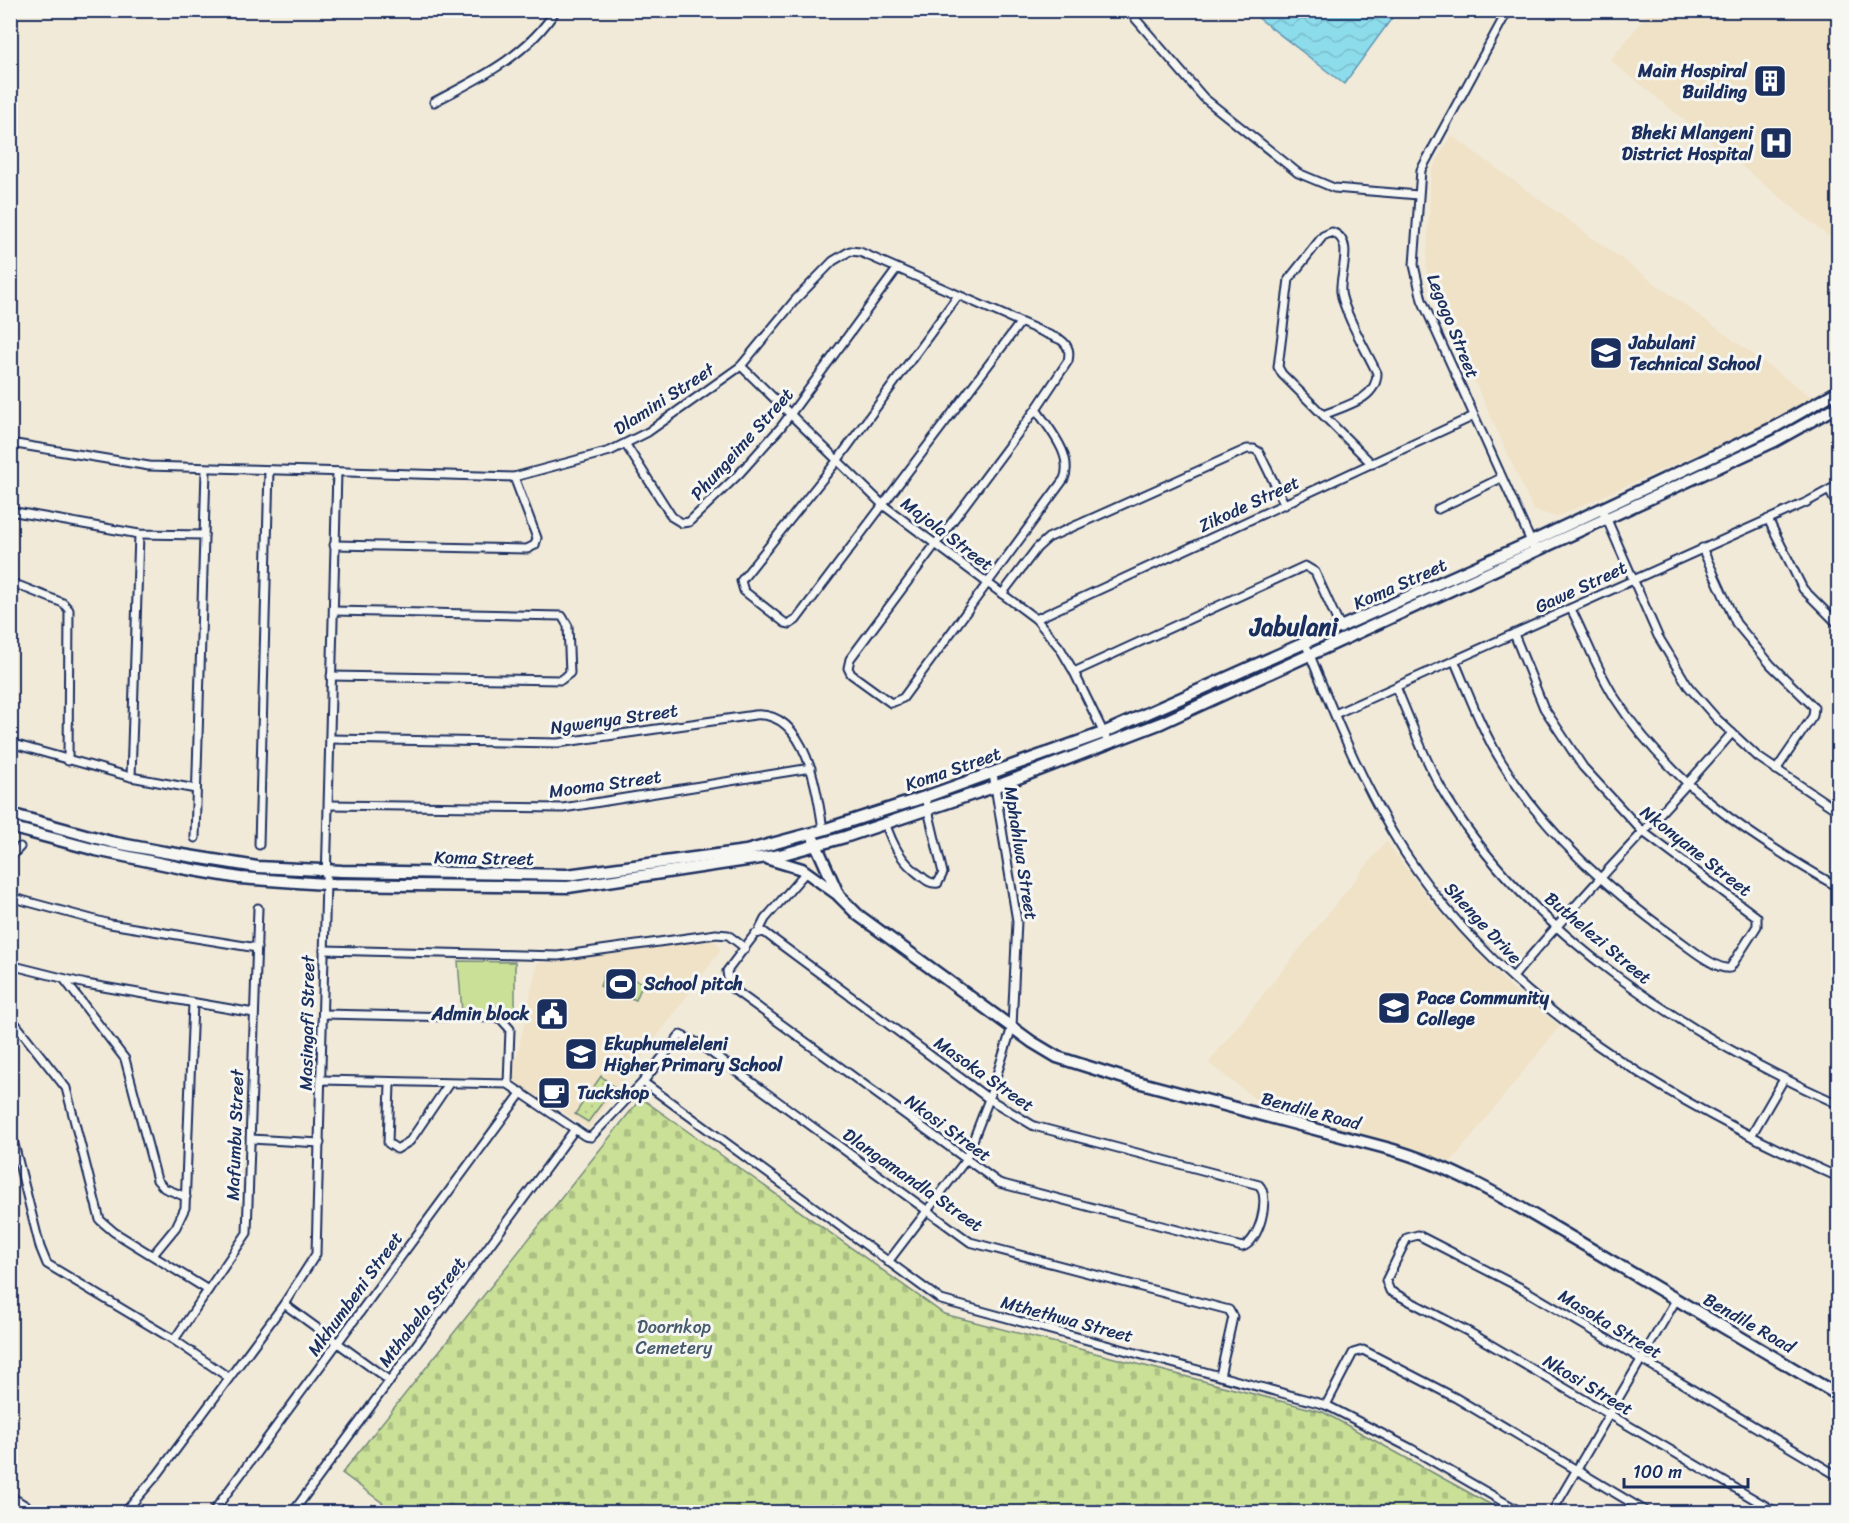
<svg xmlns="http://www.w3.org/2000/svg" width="1849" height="1523" viewBox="0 0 1849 1523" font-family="Sriracha,sans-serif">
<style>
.built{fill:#efe2c7}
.grass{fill:#c9e096;stroke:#72887a;stroke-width:1.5}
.cemetery{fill:url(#cemetery-stones);stroke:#72887a;stroke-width:1.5}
.park{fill:url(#park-dots);stroke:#72887a;stroke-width:1.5}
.water{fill:url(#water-waves);stroke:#5f97b3;stroke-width:1.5}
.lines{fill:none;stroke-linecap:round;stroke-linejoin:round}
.street-casing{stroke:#1b2f5e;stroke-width:11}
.secondary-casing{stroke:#1b2f5e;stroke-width:15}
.street{stroke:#f6f6f2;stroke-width:7}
.secondary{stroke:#f6f6f2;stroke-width:10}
.labels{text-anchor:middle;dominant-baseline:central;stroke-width:6;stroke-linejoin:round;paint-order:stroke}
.poi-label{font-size:18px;font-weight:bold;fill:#1b2f5e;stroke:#f6f6f2;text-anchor:start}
.street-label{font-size:18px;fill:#1b2f5e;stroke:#f6f6f2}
.park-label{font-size:18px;fill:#465b6c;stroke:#f6f6f2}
.district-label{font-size:24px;font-weight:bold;fill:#1b2f5e;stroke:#f6f6f2}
</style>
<defs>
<pattern id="cemetery-stones" width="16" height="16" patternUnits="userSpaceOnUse" patternTransform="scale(1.5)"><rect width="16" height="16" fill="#c9e096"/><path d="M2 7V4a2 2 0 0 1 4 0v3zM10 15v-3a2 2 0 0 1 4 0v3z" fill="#acc084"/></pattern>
<pattern id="park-dots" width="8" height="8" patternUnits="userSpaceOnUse" patternTransform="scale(1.5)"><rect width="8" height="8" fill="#c9e096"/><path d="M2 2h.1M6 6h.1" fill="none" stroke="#acc084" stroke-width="1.8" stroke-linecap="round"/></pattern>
<pattern id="water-waves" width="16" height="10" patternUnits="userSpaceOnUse" patternTransform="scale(1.5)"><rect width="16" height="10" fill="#8ddceb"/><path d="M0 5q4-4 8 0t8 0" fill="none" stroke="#79bdcc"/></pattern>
</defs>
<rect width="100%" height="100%" fill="#f2ead9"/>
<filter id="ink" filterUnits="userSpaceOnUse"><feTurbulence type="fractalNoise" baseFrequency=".0167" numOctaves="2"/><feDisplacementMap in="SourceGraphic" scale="12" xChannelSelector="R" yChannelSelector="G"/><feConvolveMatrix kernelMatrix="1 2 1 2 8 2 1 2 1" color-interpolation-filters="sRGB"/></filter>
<g filter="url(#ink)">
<g class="built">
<path d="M1650,11h188v216l-9,10 -219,-177z"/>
<path d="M1451,135l362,263 -32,19 -225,100 -23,-7 -107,-235 5,-103z"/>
<path d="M1386,841l47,64 79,84 48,37 -109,136 -35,-13 -146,-39 -62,-47z"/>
<path d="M714,939l7,11 -132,179 -77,-49 25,-117z"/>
</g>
<g class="grass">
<path d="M458,961l57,1v52l-53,-2z"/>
<path d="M606,970l37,13 -7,17 -36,-14z"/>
</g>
<path class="cemetery" d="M641,1098l303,216 379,98 181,100h-1109l-53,-39z"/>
<path class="park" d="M601,1076l13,11 -26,35 -13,-8z"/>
<path class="water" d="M1248,10h149v1l-53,73z"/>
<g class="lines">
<defs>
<g id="street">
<path d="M1128,10l76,88 94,75 36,15 84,7"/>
<path d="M1508,10l-87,160 -7,95 8,35 111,246"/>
<path d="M434,102c46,-24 94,-47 122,-92"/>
<path d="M957,297l-120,164 -96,120 3,10 41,32 5,1 6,-4 224,-297"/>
<path d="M741,366l142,139 153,114 24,29 14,24 35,72"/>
<path d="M1323,415c21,-9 54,-15 54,-42 -9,-19 -34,-62 -36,-81 -2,-19 15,-51 -9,-60l-9,4 -34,43 -11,88 4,7 90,90"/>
<path d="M10,443l139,23 365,11 96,-26 38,-19 93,-66 55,-67 37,-38 17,-10 10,1 201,88c8,6 9,12 7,21l-32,48 -186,250 -2,9 3,6 40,29 12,-5 161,-219c10,-24 -16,-51 -28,-70"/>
<path d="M626,445l46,72 10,6 7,-1 50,-48 42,-47 116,-158"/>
<path d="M1829,490l9,17"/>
<path d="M1438,509l63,-31"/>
<path d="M10,511l129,23 65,1"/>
<path d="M1605,515l53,121 30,50 28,32 42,39 80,54"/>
<path d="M1768,519l35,70 35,35"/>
<path d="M334,545l193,4 8,-4 2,-7 -23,-61"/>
<path d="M1702,548l34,75 35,42 43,42 -1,9 -37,54"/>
<path d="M10,582l53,21 6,7 -1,151"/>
<path d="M1002,594l35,-46 11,-10 199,-89h7l5,3 26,53"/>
<path d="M1571,609c15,29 26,61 44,89 55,86 137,140 223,189"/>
<path d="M1036,619l438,-203"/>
<path d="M1306,645c28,70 58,144 99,208 100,153 270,252 433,324"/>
<path d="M1455,662c14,33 27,68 46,99 44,73 107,128 175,177 11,8 41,33 54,30l27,-42v-9l-115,-86 -59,-64 -39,-59 -30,-74"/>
<path d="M1074,672l231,-106 10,6 26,57"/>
<path d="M331,676l230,4 9,-7 -2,-47 -6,-10 -228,-5"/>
<path d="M1396,687c16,37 30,77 51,111 83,137 248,242 391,306"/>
<path d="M1335,714l472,-212 31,-17"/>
<path d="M330,739l228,4 197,-28c52,-4 63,79 68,115"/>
<path d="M10,743l121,34 65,12"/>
<path d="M131,777l8,-243"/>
<path d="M329,805l234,3 248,-40"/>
<path d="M885,822c8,24 16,39 36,54 6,5 10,8 17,7l5,-10 -18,-76"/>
<path d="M195,838l11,-368"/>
<path d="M259,845l10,-375"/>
<path d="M10,857l10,-10"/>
<path d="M10,897l100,27 147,24"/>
<path d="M764,932l225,167 45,27 225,59c12,12 0,58 -17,62l-243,-64 -270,-197 -2,-15 28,-37z"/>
<path d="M758,933l7,-14 41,-47"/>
<path d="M324,950l234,6 158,-22 12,1 17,13"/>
<path d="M10,965l76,19 168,29"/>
<path d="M1513,977c70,-84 148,-161 219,-244"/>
<path d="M64,979l61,80 32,121 7,8 22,9"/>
<path d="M324,1014l176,4 10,11 -2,55"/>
<path d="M10,1017l56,71 34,132 14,12 94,58"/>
<path d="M321,1080l187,4 77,52 6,1 52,-55 37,-47 18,8 272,199 259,68 4,7 -13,59"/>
<path d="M643,1082l298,218 385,105 84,43 111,64"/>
<path d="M390,1084l-2,59 9,6 13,-8 38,-56"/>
<path d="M10,1128l30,119 7,17 127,76 54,37"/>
<path d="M1751,1136l33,-57"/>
<path d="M251,1139l69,4"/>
<path d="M153,1255l23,-28 9,-19 8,-205"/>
<path d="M888,1262l77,-101 24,-62 23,-72 5,-106 -24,-147"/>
<path d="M284,1304l106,77"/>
<path d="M174,1340l73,-107 11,-325"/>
<path d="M1326,1405l27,-52 10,-3 93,48 191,114"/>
<path d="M10,1496l26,16"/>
<path d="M125,1512l33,-38 126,-170 32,-50 21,-782"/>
<path d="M213,1512l309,-420"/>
<path d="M293,1512l282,-383"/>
<path d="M1552,1512l124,-212"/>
<path d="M1776,1512l-307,-180 -79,-41 -4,-10 21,-43 11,-3 105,54 315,187"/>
</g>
<g id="secondary">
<path d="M10,814l101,28 53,10 93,15 85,4 225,4 179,-24 77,-21 102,-33 178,-64 428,-191 242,-114 65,-37"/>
<path d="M10,827l86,23 86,18 58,10 85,6 243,3 212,-32 65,-18 152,-51 164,-63 614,-282 63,-35"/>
<path d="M814,840l25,56 19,19 174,127 25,15 73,23 260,69c69,19 134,61 196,97 84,49 168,99 252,149"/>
<path d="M769,859l33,10 35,25"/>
</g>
</defs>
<use href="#street" class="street-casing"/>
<use href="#secondary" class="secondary-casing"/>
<use href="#street" class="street"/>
<use href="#secondary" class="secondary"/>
</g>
</g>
<defs>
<symbol id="building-square" viewBox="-11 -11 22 22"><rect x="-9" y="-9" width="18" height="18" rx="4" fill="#1b2f5e" stroke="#f6f6f2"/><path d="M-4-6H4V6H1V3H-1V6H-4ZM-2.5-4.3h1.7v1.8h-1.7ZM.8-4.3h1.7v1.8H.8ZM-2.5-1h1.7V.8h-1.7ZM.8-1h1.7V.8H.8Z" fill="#fff"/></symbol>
<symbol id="hospital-square" viewBox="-11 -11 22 22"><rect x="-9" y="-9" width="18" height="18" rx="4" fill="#1b2f5e" stroke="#f6f6f2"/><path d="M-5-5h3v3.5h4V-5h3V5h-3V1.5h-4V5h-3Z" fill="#fff"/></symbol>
<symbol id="school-square" viewBox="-11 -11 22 22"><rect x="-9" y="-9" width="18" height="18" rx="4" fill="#1b2f5e" stroke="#f6f6f2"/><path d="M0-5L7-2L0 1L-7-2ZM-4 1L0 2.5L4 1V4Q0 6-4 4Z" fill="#fff"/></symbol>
<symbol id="stadium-square" viewBox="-11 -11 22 22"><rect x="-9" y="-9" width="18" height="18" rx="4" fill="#1b2f5e" stroke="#f6f6f2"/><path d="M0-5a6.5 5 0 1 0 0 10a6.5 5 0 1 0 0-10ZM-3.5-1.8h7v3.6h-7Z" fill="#fff"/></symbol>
<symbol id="university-square" viewBox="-11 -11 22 22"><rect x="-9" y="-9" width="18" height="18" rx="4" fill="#1b2f5e" stroke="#f6f6f2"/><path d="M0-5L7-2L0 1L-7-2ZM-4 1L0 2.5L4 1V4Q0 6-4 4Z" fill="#fff"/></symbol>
<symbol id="civic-square" viewBox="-11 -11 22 22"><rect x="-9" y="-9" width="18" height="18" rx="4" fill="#1b2f5e" stroke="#f6f6f2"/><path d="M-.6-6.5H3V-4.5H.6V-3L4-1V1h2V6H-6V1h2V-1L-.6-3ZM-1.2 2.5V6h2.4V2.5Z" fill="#fff"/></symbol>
<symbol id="cafe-square" viewBox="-11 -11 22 22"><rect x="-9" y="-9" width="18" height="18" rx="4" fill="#1b2f5e" stroke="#f6f6f2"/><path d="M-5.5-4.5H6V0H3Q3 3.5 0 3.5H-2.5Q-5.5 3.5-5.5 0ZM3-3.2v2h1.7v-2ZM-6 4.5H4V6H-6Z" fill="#fff"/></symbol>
</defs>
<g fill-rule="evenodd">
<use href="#building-square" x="1751" y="62" width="38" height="38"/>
<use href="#hospital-square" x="1757" y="124" width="38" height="38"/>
<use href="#school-square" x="1587" y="334" width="38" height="38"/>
<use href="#stadium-square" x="602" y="965" width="38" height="38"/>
<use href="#university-square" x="1375" y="989" width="38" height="38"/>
<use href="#civic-square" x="533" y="995" width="38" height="38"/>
<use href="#school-square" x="562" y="1035" width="38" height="38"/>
<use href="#cafe-square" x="535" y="1074" width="38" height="38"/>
</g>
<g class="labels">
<g class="poi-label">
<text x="1747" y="71" text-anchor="end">Main Hospiral<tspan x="1747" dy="21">Building</tspan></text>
<text x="1753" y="133" text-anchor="end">Bheki Mlangeni<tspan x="1753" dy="21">District Hospital</tspan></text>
<text x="1629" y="343">Jabulani<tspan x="1629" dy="21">Technical School</tspan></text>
<text x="644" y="984">School pitch</text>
<text x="1417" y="998">Pace Community<tspan x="1417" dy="21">College</tspan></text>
<text x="529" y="1014" text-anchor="end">Admin block</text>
<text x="604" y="1044">Ekuphumeleleni<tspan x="604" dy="21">Higher Primary School</tspan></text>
<text x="577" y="1093">Tuckshop</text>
</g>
<g class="street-label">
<text transform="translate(1453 326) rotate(68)">Legogo Street</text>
<text transform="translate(664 399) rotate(-33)">Dlamini Street</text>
<text transform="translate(742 444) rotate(-48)">Phungeime Street</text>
<text transform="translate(1249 504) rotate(-25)">Zikode Street</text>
<text transform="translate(947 534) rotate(37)">Majola Street</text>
<text transform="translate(1400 584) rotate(-24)">Koma Street</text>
<text transform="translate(1581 587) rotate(-25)">Gawe Street</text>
<text transform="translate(614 719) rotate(-8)">Ngwenya Street</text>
<text transform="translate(953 769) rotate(-19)">Koma Street</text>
<text transform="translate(605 784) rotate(-8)">Mooma Street</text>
<text transform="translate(1696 851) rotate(38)">Nkonyane Street</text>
<text transform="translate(1021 853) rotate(81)">Mphahlwa Street</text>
<text transform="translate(484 858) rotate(1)">Koma Street</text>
<text transform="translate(1483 923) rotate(47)">Shenge Drive</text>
<text transform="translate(1598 938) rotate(40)">Buthelezi Street</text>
<text transform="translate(307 1023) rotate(-89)">Masingafi Street</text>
<text transform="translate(984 1074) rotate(35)">Masoka Street</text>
<text transform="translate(1311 1111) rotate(15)">Bendile Road</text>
<text transform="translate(948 1128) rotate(36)">Nkosi Street</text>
<text transform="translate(235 1135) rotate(-88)">Mafumbu Street</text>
<text transform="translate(913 1180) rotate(35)">Dlangamandla Street</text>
<text transform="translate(355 1294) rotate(-54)">Mkhumbeni Street</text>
<text transform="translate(422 1312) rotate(-53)">Mthabela Street</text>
<text transform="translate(1067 1319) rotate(15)">Mthethwa Street</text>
<text transform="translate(1749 1323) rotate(30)">Bendile Road</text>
<text transform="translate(1610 1324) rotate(31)">Masoka Street</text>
<text transform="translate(1588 1385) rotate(31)">Nkosi Street</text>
</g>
<g class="park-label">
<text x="674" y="1327">Doornkop<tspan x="674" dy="21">Cemetery</tspan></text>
</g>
<g class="district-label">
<text x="1294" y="627">Jabulani</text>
</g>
</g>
<rect width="1849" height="1523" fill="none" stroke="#f6f6f2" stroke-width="36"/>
<rect x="18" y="18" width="1813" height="1487" fill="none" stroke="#1b2f5e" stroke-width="2" filter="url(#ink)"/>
<path d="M1624 1478v9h124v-9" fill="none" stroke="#1b2f5e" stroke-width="3"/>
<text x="1633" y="1478" font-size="18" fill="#1b2f5e" stroke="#f6f6f2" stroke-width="4.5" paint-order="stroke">100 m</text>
</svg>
